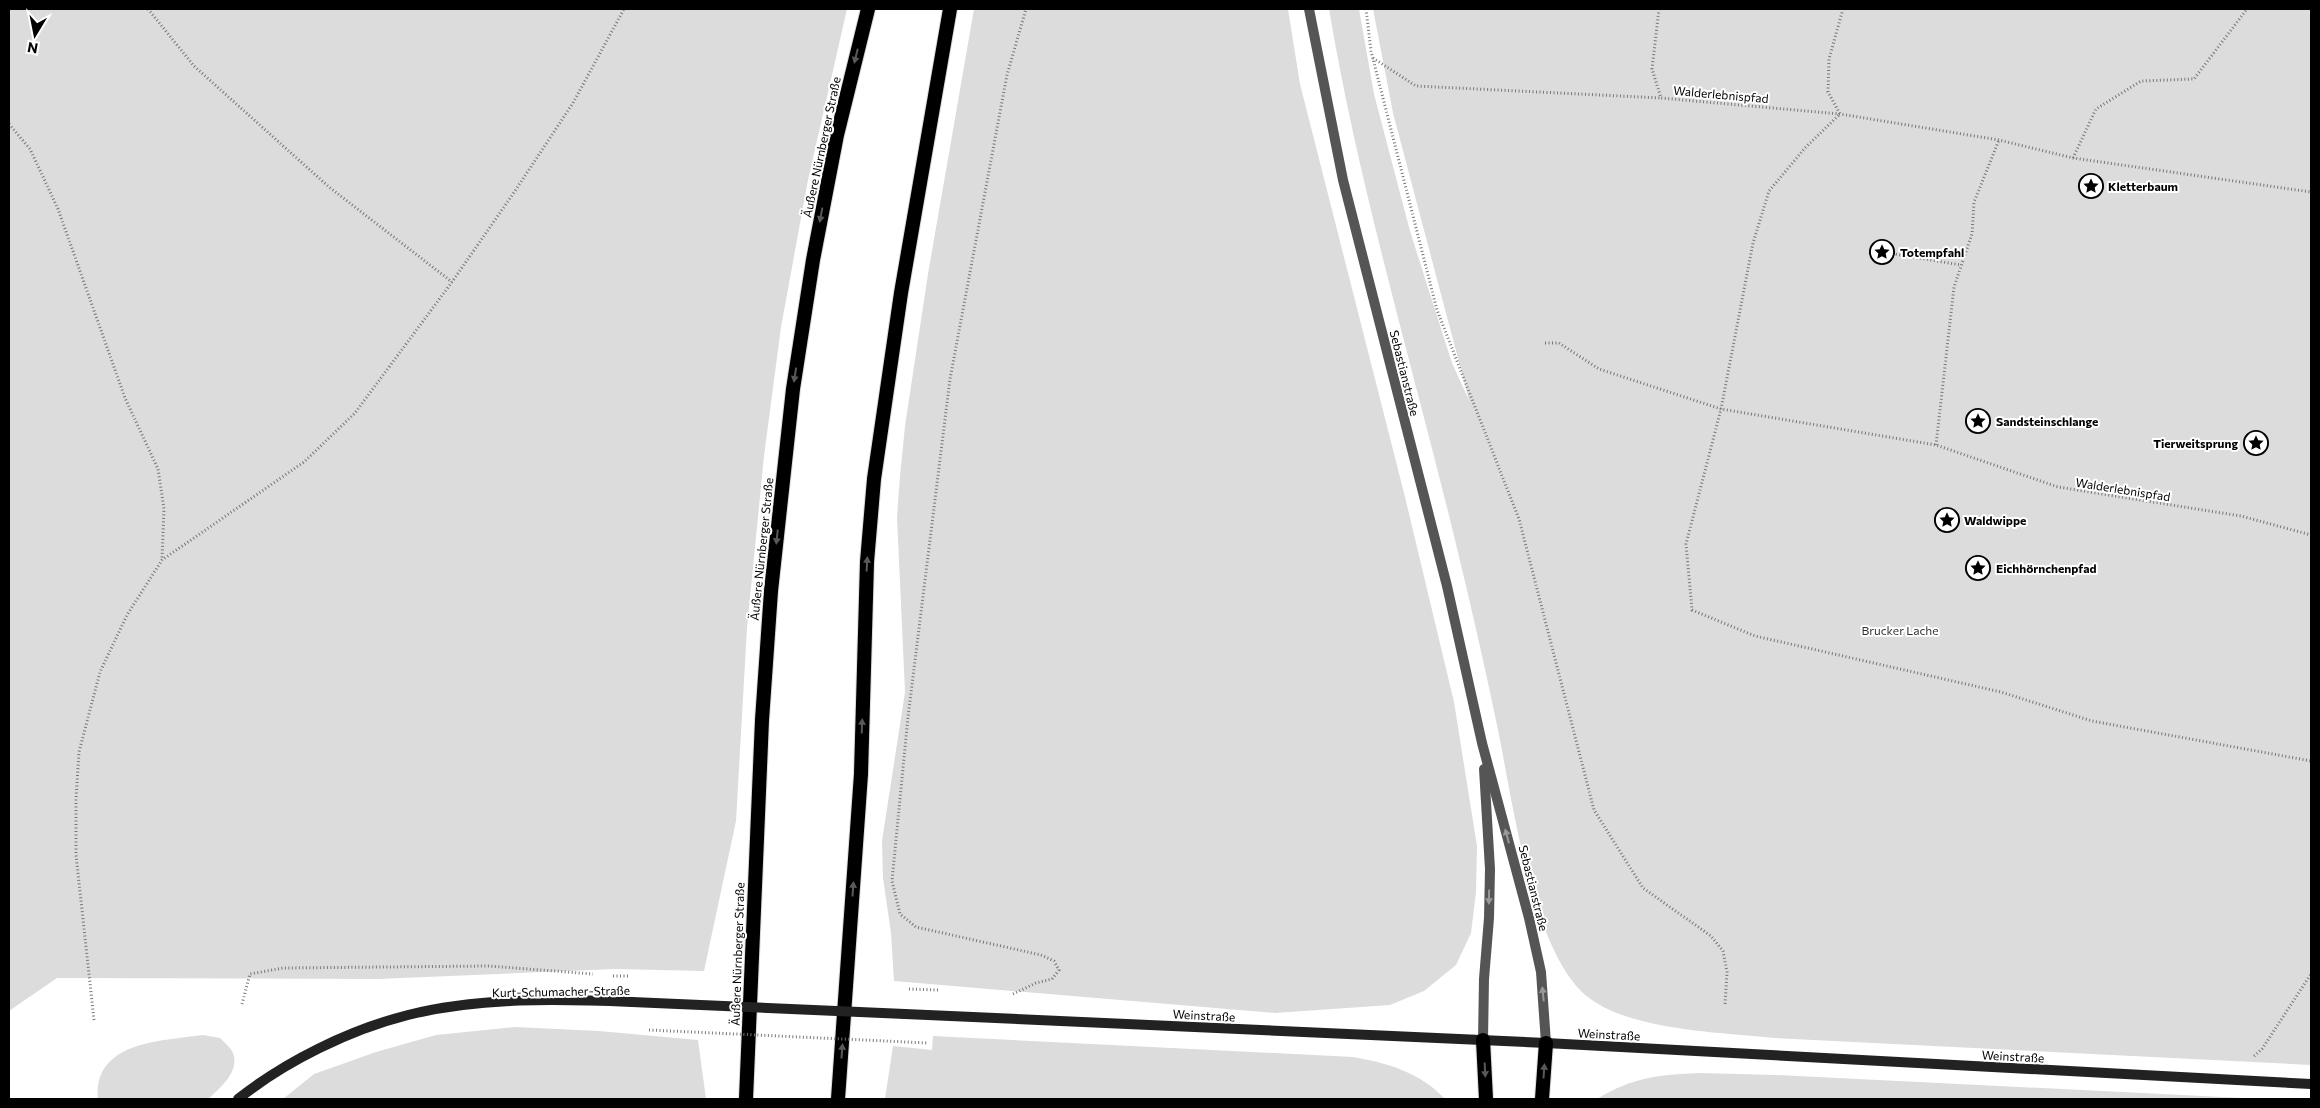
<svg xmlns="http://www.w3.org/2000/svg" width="2320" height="1108" viewBox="0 0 2320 1108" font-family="Commissioner,sans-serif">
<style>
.green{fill:#dcdcdc}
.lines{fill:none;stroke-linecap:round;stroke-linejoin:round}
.trunk-casing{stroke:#dbdbdb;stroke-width:16}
.path{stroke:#777;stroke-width:3;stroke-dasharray:1 2.5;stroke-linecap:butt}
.tertiary{stroke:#555;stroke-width:10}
.secondary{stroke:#222;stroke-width:10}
.trunk{stroke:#000;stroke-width:14}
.path-bridge{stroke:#777;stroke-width:3;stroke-dasharray:1 2.5;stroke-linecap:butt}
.secondary-bridge{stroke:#222;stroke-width:10}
.oneway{fill:#595959}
.oneway2{fill:#999}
.labels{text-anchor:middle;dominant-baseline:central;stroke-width:4;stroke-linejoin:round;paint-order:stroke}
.street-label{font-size:12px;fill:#000;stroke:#fff}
.poi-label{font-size:12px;font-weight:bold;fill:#000;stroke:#fff;text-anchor:start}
.park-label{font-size:12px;fill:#333;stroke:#fff}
</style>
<rect width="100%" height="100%" fill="#fff"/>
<g class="green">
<path d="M9,9h838l-39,171 -27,147 -17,129 -17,172 -11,193 -32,150 -89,-2 -237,10 -321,-1 -48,33z"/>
<path d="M974,9h314l12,75 105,413 49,205 23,144 -1,46 -5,41 -15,32 -32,26 -34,14 -115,8 -381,-32 -3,-48 -8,-55 -1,-37 23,-149 -8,-175 3,-41 5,-50 23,-152z"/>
<path d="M1329,9h30l15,85 36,137 42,132 17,37 -76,-287 -20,-104h938v1056l-536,-27c-55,-6 -154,-7 -194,-47 -51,-52 -69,-194 -84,-266 -13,-62 -27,-124 -42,-185 -43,-177 -96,-352 -126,-531z"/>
<path d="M515,1027l84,4 99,9 8,59h-423l31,-25 62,-22 60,-17z"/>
<path d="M203,1035l17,3c4,4 11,10 13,15 7,19 -13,35 -25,46h-110c-5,-58 64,-58 105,-64z"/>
<path d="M933,1036l420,21c34,6 67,15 92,42h-560l8,-53 39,4z"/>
<path d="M1699,1073l77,2 487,24h-666c36,-22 61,-24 102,-26z"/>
</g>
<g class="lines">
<defs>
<g id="trunk">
<path d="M1483,1040l3,59"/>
<path d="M746,1099l16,-379 9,-129 22,-202 20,-129 24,-125 31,-126"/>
<path d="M838,1099l23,-325 6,-212 7,-83 27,-186 49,-284"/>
<path d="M1542,1099l4,-56"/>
</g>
</defs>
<use href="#trunk" class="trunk-casing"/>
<g class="path">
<path d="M148,9l46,57 135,121 123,95"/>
<path d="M1366,9l5,42 66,259 82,209 75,291 49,78 68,48 12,15 4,21 -2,33"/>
<path d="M1659,9l-7,60 9,29 179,16 159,26 74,18 238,34"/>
<path d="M1843,9l-14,50 -1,33 12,22 -35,34 -36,43 -16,52 -32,166 -35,135 6,66 63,26 246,56 91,29 219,40"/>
<path d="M1373,58l43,28 245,12"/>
<path d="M9,124l21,25 28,60 67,189 33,71 6,40 -2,50"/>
<path d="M2073,158l23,-49 45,-28 53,-2 53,-70"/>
<path d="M1882,252l79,13"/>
<path d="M1545,343h14l40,26 122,40 215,36 122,42 183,29 70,19"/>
<path d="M1936,445l18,-158 18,-53 2,-32 25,-62"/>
<path d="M1013,994l23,-11 16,-4 7,-9 -5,-9 -13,-6 -125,-28 -16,-13 -8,-33 16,-164 42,-338 57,-304 19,-66"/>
<path d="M242,1004l8,-30 33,-6 206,-2 104,8"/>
<path d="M94,1020l-18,-165v-56l3,-47 21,-80 27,-57 35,-55 142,-98 51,-49 97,-131 61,-88 60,-91 51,-94"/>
<path d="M2254,1056l8,-7 49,-75"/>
</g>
<g class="tertiary">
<path d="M1309,9l34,171 104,406 35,157 47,175 12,54 5,71"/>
<path d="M1483,1040l1,-61 5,-61 1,-49 -6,-100"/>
</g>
<g class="secondary">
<path d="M905,1014l641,29 765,41"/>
<path d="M238,1099c48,-38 111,-69 170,-84 72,-18 151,-16 224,-13"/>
</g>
<use href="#trunk" class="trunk"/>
<g class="path-bridge">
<path d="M613,976h15"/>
<path d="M909,989l29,1"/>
<path d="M649,1030l279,13"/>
</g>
<path class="secondary-bridge" d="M632,1002l273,12"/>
</g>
<defs><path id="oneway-solid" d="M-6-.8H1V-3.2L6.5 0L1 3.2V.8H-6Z" transform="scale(1.25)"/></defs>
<g class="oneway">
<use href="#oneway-solid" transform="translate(856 56) rotate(104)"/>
<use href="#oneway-solid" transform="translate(821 215) rotate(101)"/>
<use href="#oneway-solid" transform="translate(795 375) rotate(99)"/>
<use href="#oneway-solid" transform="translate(777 537) rotate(96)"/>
<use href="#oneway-solid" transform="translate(867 564) rotate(-87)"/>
<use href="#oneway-solid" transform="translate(862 726) rotate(-88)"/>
<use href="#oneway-solid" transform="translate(853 889) rotate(-86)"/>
<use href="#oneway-solid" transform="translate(842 1051) rotate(-86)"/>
<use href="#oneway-solid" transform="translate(1485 1070) rotate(87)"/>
<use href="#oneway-solid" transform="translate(1544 1071) rotate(-86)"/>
</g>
<g class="oneway2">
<use href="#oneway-solid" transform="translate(1507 836) rotate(-105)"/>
<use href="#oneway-solid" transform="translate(1489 897) rotate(91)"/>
<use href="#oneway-solid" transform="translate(1543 994) rotate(-96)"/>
</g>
<defs>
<symbol id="sight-ring" viewBox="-11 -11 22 22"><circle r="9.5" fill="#fff" stroke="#000" stroke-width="1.5"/><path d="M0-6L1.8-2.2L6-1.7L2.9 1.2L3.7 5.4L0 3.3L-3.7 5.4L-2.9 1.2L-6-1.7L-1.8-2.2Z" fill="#000"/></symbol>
</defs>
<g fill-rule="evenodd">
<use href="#sight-ring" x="2077" y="172" width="28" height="28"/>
<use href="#sight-ring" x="1868" y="238" width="28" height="28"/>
<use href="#sight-ring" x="1964" y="407" width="28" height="28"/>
<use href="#sight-ring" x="2242" y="429" width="28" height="28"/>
<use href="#sight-ring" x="1933" y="506" width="28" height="28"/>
<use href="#sight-ring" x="1964" y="554" width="28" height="28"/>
</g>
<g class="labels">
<g class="street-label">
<text transform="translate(1721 94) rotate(5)">Walderlebnispfad</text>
<text transform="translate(821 147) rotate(-78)">Äußere Nürnberger Straße</text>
<text transform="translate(1405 373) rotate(76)">Sebastianstraße</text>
<text transform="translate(2123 489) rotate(9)">Walderlebnispfad</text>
<text transform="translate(761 549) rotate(-84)">Äußere Nürnberger Straße</text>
<text transform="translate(1534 888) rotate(76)">Sebastianstraße</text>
<text transform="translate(737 954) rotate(-88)">Äußere Nürnberger Straße</text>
<text transform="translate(561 991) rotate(-1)">Kurt-Schumacher-Straße</text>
<text transform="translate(1204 1015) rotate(3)">Weinstraße</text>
<text transform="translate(1609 1034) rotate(3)">Weinstraße</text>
<text transform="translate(2013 1056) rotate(3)">Weinstraße</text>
</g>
<g class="poi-label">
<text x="2108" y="186">Kletterbaum</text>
<text x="1900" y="252">Totempfahl</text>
<text x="1996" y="421">Sandsteinschlange</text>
<text x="2238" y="443" text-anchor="end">Tierweitsprung</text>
<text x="1964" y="520">Waldwippe</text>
<text x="1996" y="568">Eichhörnchenpfad</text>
</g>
<g class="park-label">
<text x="1900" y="630">Brucker Lache</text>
</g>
</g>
<rect width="2320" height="1108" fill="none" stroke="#000000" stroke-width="20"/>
<g transform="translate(35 35) rotate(190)" stroke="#ffffff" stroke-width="4" paint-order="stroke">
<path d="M0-4L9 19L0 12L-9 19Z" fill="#000000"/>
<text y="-8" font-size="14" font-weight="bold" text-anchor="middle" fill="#000000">N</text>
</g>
</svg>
